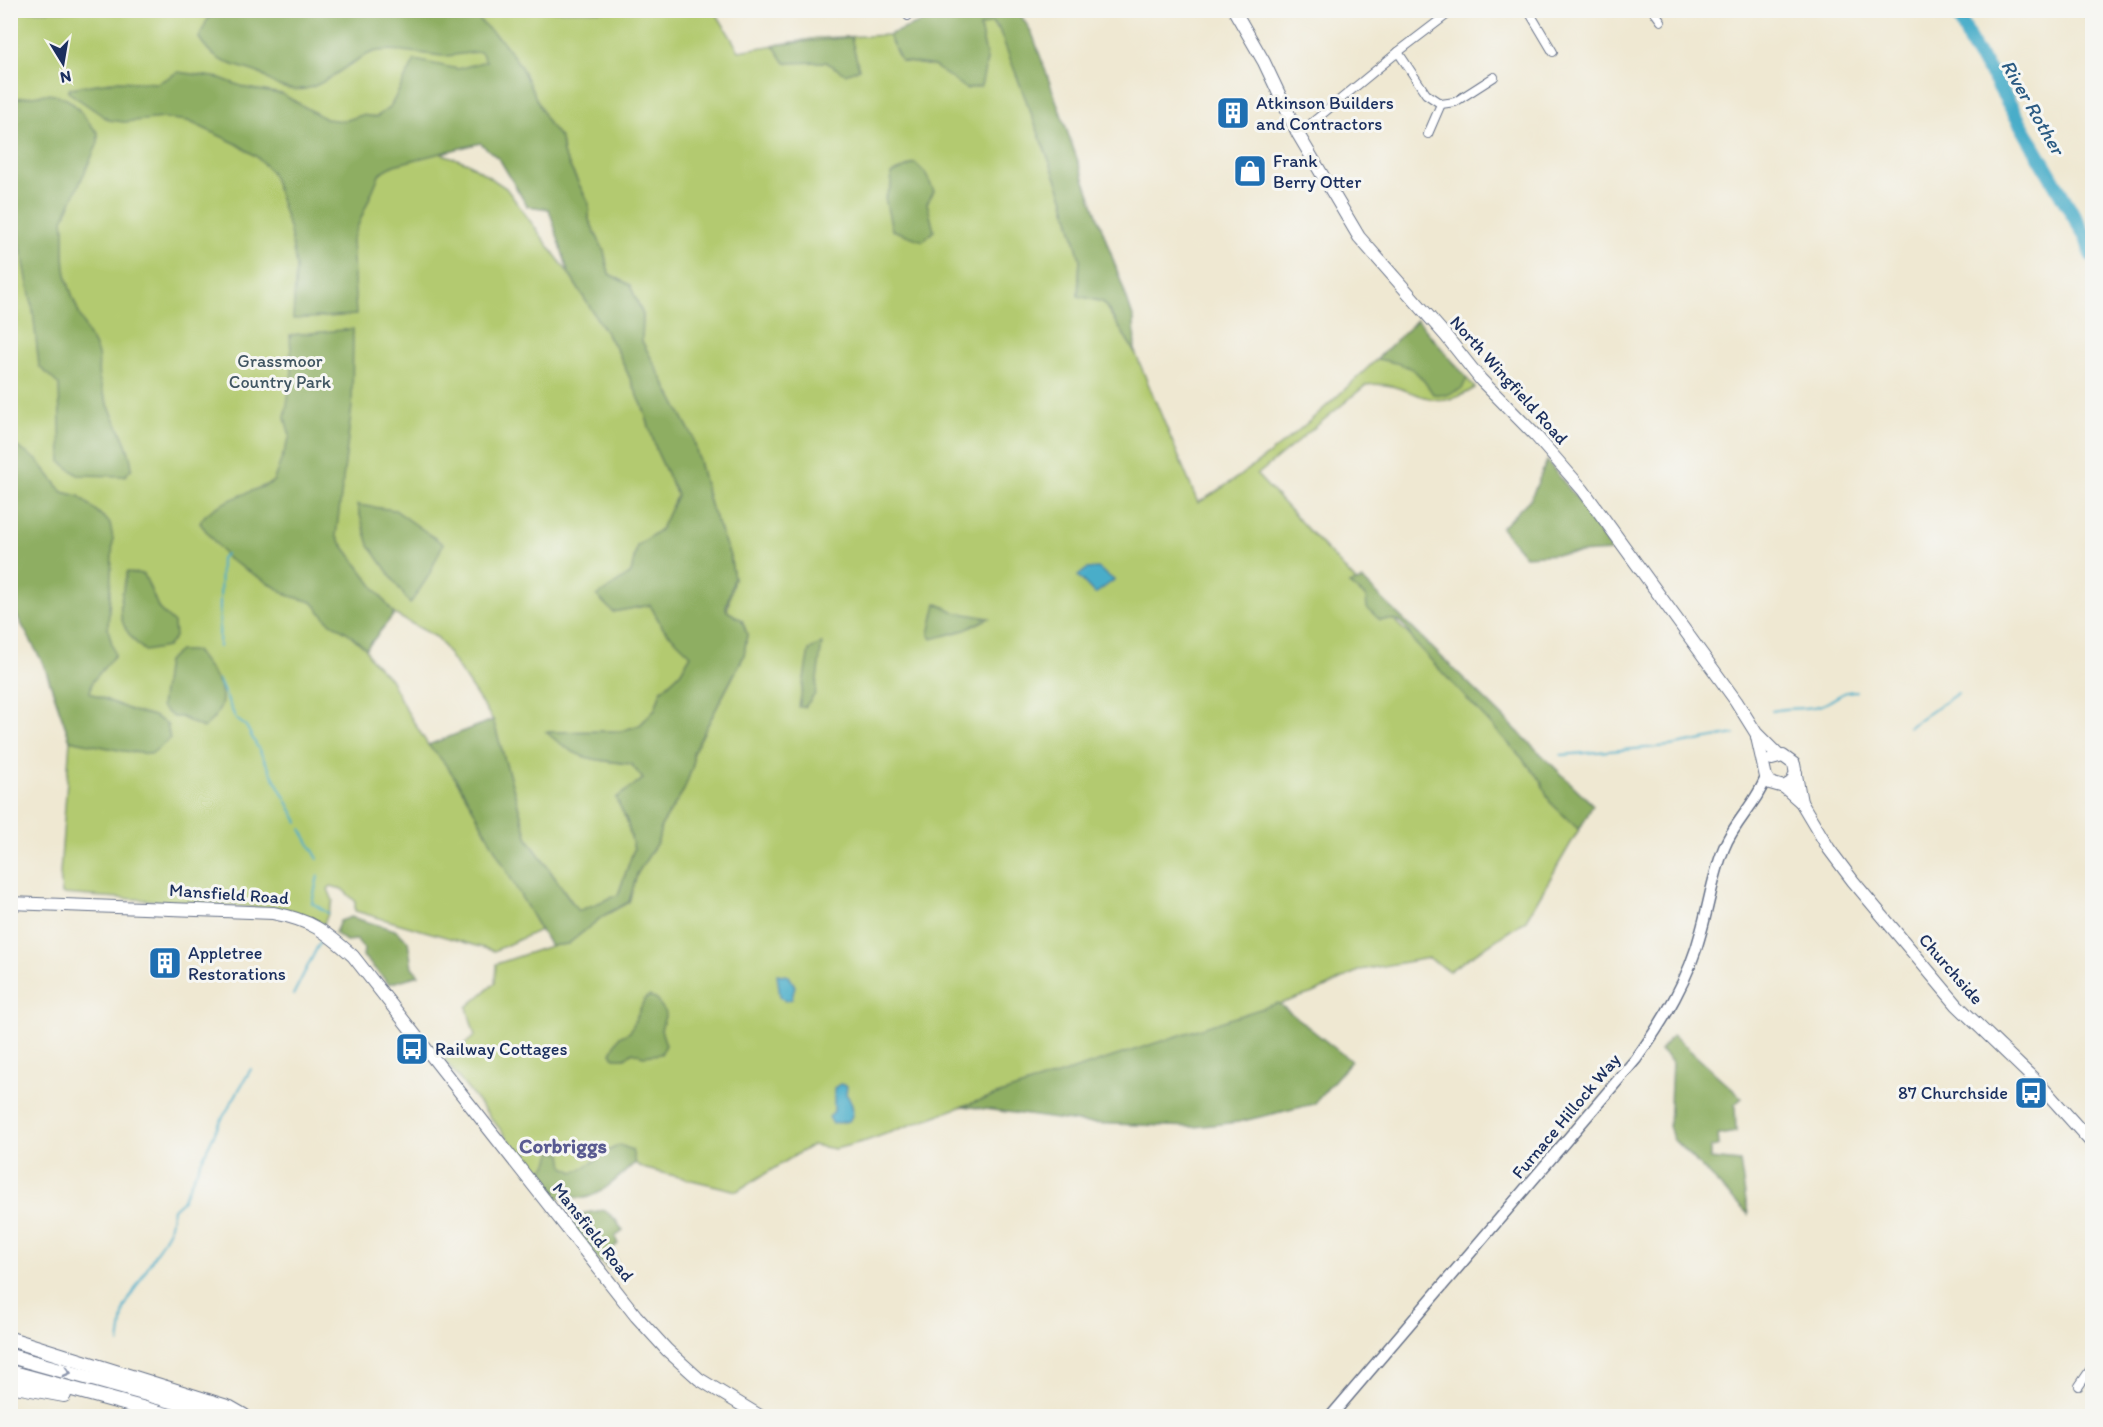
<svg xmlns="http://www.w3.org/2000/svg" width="2103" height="1427" viewBox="0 0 2103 1427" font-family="Itim,sans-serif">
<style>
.green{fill:#b3ca6f;stroke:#677c66;stroke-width:1.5}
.forest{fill:#8eae62;stroke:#546e60;stroke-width:1.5}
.water{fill:#4aadc9;stroke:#326e94;stroke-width:1.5}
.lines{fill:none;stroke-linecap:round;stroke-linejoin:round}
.stream{stroke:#4aadc9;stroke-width:2}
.river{stroke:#4aadc9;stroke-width:15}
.minor-casing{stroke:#657087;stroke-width:10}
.tertiary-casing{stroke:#657087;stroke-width:13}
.secondary-casing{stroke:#657087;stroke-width:14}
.trunk-casing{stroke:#657087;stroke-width:16}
.minor{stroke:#fff;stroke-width:8}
.tertiary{stroke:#fff;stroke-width:10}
.secondary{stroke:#fff;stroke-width:12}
.trunk{stroke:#fff;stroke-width:14}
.rail{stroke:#1b2f5e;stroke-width:2}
.oneway{stroke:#8d97ae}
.labels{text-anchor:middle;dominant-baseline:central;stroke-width:6;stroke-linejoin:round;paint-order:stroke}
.poi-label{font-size:18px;fill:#1b2f5e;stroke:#f6f6f2;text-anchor:start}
.park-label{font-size:18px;fill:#415662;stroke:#f6f6f2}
.street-label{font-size:18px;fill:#1b2f5e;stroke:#f6f6f2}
.water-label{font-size:20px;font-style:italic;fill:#2b5b83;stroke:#f6f6f2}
.quarter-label{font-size:21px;font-weight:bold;fill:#595b91;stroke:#f6f6f2}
</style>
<rect width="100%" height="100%" fill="#f6f6f2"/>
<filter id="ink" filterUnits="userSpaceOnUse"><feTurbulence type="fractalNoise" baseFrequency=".0167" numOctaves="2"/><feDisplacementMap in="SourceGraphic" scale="12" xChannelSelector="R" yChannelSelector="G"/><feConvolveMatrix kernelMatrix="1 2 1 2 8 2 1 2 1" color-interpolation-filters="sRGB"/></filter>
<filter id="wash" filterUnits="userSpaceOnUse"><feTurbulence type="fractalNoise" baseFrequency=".008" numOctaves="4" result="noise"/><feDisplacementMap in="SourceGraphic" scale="24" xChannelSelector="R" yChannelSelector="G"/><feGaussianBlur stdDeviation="1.35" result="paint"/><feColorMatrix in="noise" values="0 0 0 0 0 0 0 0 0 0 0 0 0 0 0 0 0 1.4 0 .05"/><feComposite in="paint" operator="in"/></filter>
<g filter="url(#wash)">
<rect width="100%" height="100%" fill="#efe8d2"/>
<path class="green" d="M10,11h705l24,40 78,-13 71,-3 13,26 33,5 53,-6 -7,-33 11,-5 10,11 62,164 17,62 -2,37 25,6 32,50 63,151c81,-48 152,-117 219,-183l58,68c-47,31 -65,-10 -109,-3l-109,90 110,118 221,221 -62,106 -77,51 -20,-13 -69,12 -44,22 -353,114 -97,35 -31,8 -23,-4 -75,46 -91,-22 -30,-15 -65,38 -107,-132 31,-24 -8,-29 28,-24 1,-19 54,-18 18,-2 35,-28 26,-14 8,-28 21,-33 3,-15 23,-36 9,-25v-12l51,-97 3,-22 -5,-14 -15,-9 7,-33 -4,-22 -20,-51 -17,-68 -51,-96 1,-26 -13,-30 -21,-11 -5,-23 -15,-31v-16l-26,-51 -2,-14 -82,4 -39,10 28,10 38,25 63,86 49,78 25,55 14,45 20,43 -16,34 -24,17 -6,27 -18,39 37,-7 13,23 29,27 -12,18 -19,18 -6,18 -15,16 -18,6 -75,1c30,28 44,28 84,32l12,15 -27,19 11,23 7,28 -16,46 -39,17 -51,-73 -35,-119 -55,-82 -44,-24 -28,35 4,9 20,21 15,29 23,37 16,15 22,35 74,135 -46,21 -139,-40v-10l-13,-12 -11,-3 -3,3 5,12 -9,23 -35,-14 -227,-16 -2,-21 10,-133 -26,-75 -33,-64z"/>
<g class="forest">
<path d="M953,10l65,1 14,22 87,243 15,44 1,32 -32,-50 -25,-6 2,-37 -17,-62 -65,-170 -7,-5 -11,5 7,33 -6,26 -15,3 -32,-23 -33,-5 -13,-26z"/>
<path d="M224,11h251l6,11 23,21 16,22 28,58 13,16 2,14 26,51v16l15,31 5,23 21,11 13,30 -1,26 51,96 17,68 20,51 4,22 -8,29 1,4 15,9 5,14 -3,21 -51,98v12l-9,25 -23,36 -3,15 -21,33 -8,28 -26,14 -35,28 -18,2c-23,-38 -45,-77 -66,-117 -16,-30 -31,-60 -56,-84l65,-25 35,119 50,72 40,-16 16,-46 -7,-28 -11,-23 27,-19 -12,-15c-42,-5 -52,-3 -85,-32l75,-1 19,-6 15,-16 6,-18 19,-18 11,-18 -28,-27 -13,-23 -37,7 -16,-16 34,-23 6,-27 24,-17 16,-34 -20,-43 -14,-45 -25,-55 -49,-78 -20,-65 -22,-3 -27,-46 -20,-17 -86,22 -14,8 -28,67 4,75 -63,4 3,-52 -6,-36 -18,-58 -15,-16 -20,-13 -49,-23 -25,-3 -39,4 -15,-2 -41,-28 2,-4 48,-7 40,2 20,-11 42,6 26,10 36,6 44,25 18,2 18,-6 14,2 14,-10 25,-47 43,9 28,-8 -5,-9c-13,0 -25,4 -37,4 -20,-1 -55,-10 -73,-3 -29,10 -55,49 -92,33 -8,-3 -15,-11 -23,-14 -29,-10 -39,-7 -57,-34l9,-20z"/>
<path d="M851,37l8,32 -14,5 -19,-12 -41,1 -12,-18z"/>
<path d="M46,94c30,1 33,20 52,39v10l-35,77c3,18 -1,36 3,54 4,20 13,38 20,56 4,8 10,16 12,25 2,7 -1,15 1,23 6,31 30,59 33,90l-7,8 -47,-1 -17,-13 -2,-77 -20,-19 -6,-55 -16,-85 -6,-83 -1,-42 9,-3z"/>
<path d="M915,163l10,10 9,18 -7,12 7,28 -11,10 -31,-11 -7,-32 6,-12v-12z"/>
<path d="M1417,320l50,58 -5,11 -16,6 -13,-1c-19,-29 -23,-28 -56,-35z"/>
<path d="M353,329l-1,77 -16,130 58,78 -28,35 -18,-16 -20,-12 -16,-19 -22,-6 -62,-37 -28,-36c6,-18 55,-32 73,-41l17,-46 -5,-18 7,-46 -2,-37z"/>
<path d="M10,442l27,18 26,32 16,4 31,27 3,16 -5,90 7,26 -23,27 -2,11 43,18 21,5 13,8 3,15 -19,15 -28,-3 -53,-11 -26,-75 -33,-60z"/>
<path d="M1547,461l32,40 33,50 -87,5 -24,-28 30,-30z"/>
<path d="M357,505l38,5 48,34 -15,33 -18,27 -41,-59z"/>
<path d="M127,572l17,2 15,35 15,14 1,14 -8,10 -22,4c-31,-26 -27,-42 -18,-79z"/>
<path d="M1363,580l230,225 -14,25 -29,-28 -10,-22 -18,-22 -108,-116c-11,-19 -11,-24 -34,-22l-13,-12 -1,-11 -17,-13z"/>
<path d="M936,603l19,9 34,6 -24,12 -33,9 -3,-5z"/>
<path d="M822,643l-7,51 -10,13h-6l10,-57z"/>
<path d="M179,651h17c21,29 43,49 7,77l-22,-11h-8l-12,-10 6,-46z"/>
<path d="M351,917l44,13 13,11 4,26 7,8 -30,9 -26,-28 1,-7 -7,-9 -11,1 -11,-8 5,-12z"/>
<path d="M649,996l7,3 10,14 -5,17 5,15 -5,9 -18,2 -10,-4 -8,6h-11l-3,-5 8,-16 11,-5 14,-32z"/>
<path d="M1278,1003l73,58 -37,43 -75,18 -45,5 -109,-4 -122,-17z"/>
<path d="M1673,1035l69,63 -7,6 1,28 -18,3 1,10 -9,3v11l30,3 8,52 -75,-75 -4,-13 3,-64 -12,-12z"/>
<path d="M620,1145l12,5 3,13c-13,11 -34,33 -51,35 -13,1 -13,-6 -27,1l-20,-23 10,-11 6,-14 9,3 2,13 10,5c18,-6 29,-21 46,-27z"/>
<path d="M604,1210l11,9 8,12 -8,6 3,7 -8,6 7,12 -8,7 -14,-12 -27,-35 17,-9z"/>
</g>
<g class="water">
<path d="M1098,568l16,12 -19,14 -17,-18 9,-7z"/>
<path d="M777,974l12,2 6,10 -3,13 -7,2 -5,-5z"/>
<path d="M840,1084l7,2 -1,8c6,8 10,18 3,27l-16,3 -4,-7 5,-6v-23z"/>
</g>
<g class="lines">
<g class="stream">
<path d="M219,647l2,-89 5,-4"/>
<path d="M218,679l18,40 10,7 52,96"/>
<path d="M1772,711c18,-5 41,1 58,-10 11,-6 13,-10 26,-10"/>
<path d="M1908,727l50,-34"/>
<path d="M1561,755l109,-9 65,-12"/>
<path d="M301,829l17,30"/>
<path d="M318,876l-6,27 16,10"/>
<path d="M293,995l28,-55"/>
<path d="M119,1343l5,-35 45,-78 4,-21 9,-8 37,-77 32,-55"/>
</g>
<path class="river" d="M1956,10l18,40 18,24 95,165 5,16"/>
</g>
</g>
<g filter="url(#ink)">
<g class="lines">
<defs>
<g id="minor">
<path d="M906,10l2,6"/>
<path d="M1528,10l25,42"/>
<path d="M1653,10l8,11"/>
<path d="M1398,52l28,42 15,10 14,-2 39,-25"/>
<path d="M1298,134l100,-82 55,-42"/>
<path d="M1428,134l13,-30"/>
<path d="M2079,1386l13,-19"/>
</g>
<path id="tertiary" d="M1331,1416l305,-357c28,-39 53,-80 65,-127 8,-28 12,-57 23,-84 10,-26 33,-45 42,-71"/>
<g id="secondary">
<path d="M1234,10l30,52 34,72 61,103 87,99 35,44 55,56 47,54 153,211 20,32 23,23"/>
<path d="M1757,737l9,40 4,6 14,4 8,-5 4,-9"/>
<path d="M1772,759l11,-3 11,8 7,38"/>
<path d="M1784,787l17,15 28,47 24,32 104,124 83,80 52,58"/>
<path d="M10,903l263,10c38,7 52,18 80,43l283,360 31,34 32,29 61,37"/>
</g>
<g id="trunk">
<path d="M10,1339l220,69 14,8"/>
<path d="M10,1356l198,55"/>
<path d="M10,1372l161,44"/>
<path d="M10,1385l54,10"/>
</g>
</defs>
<use href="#minor" class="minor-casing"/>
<use href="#tertiary" class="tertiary-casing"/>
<use href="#secondary" class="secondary-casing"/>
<use href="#trunk" class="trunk-casing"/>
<use href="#minor" class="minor"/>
<use href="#tertiary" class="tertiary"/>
<use href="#secondary" class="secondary"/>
<use href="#trunk" class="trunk"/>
<path class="rail" d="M2084,10l8,15"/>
</g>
<defs><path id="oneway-chevron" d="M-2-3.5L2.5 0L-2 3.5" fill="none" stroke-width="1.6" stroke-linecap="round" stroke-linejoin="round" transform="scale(1.5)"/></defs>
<use class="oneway" href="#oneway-chevron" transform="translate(67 1372) rotate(15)"/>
</g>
<defs>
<symbol id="building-square" viewBox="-11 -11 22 22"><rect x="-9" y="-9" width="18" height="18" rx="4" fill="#1f6fb2" stroke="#f6f6f2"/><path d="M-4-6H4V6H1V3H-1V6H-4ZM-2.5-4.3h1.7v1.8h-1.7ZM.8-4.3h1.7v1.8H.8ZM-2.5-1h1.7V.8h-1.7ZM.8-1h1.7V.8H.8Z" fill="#fff"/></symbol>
<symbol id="shop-square" viewBox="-11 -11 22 22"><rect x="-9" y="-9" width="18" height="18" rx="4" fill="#1f6fb2" stroke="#f6f6f2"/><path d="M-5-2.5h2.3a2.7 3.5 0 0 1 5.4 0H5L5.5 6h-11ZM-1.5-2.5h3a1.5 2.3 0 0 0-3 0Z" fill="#fff"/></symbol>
<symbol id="bus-square" viewBox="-11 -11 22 22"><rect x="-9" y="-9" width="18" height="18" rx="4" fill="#1f6fb2" stroke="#f6f6f2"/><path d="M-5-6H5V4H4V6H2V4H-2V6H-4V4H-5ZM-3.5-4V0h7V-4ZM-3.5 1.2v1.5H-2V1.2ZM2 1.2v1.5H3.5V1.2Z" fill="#fff"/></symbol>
</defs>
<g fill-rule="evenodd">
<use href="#building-square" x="1214" y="94" width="38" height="38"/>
<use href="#shop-square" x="1231" y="152" width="38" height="38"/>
<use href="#building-square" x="146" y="944" width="38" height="38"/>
<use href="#bus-square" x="393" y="1030" width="38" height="38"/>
<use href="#bus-square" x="2012" y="1074" width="38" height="38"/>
</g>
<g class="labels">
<g class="poi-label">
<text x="1256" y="103">Atkinson Builders<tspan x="1256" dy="21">and Contractors</tspan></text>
<text x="1273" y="161">Frank<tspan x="1273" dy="21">Berry Otter</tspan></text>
<text x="188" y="953">Appletree<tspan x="188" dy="21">Restorations</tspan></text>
<text x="435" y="1049">Railway Cottages</text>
<text x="2008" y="1093" text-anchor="end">87 Churchside</text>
</g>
<g class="park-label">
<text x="280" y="361">Grassmoor<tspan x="280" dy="21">Country Park</tspan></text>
</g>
<g class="street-label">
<text transform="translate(1509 380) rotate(48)">North Wingfield Road</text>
<text transform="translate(229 894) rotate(4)">Mansfield Road</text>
<text transform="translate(1951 969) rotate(49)">Churchside</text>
<text transform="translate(1566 1116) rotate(-50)">Furnace Hillock Way</text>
<text transform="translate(593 1232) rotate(52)">Mansfield Road</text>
</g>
<g class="water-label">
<text transform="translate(2033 107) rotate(60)">River Rother</text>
</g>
<g class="quarter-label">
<text x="563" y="1145">Corbriggs</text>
</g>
</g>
<rect width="2103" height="1427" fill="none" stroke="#f6f6f2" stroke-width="36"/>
<g transform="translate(63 63) rotate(169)" stroke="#f6f6f2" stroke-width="4.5" paint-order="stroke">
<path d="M0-4.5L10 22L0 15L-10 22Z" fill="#1b2f5e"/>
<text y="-9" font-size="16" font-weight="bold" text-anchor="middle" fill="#1b2f5e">N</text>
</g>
</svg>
